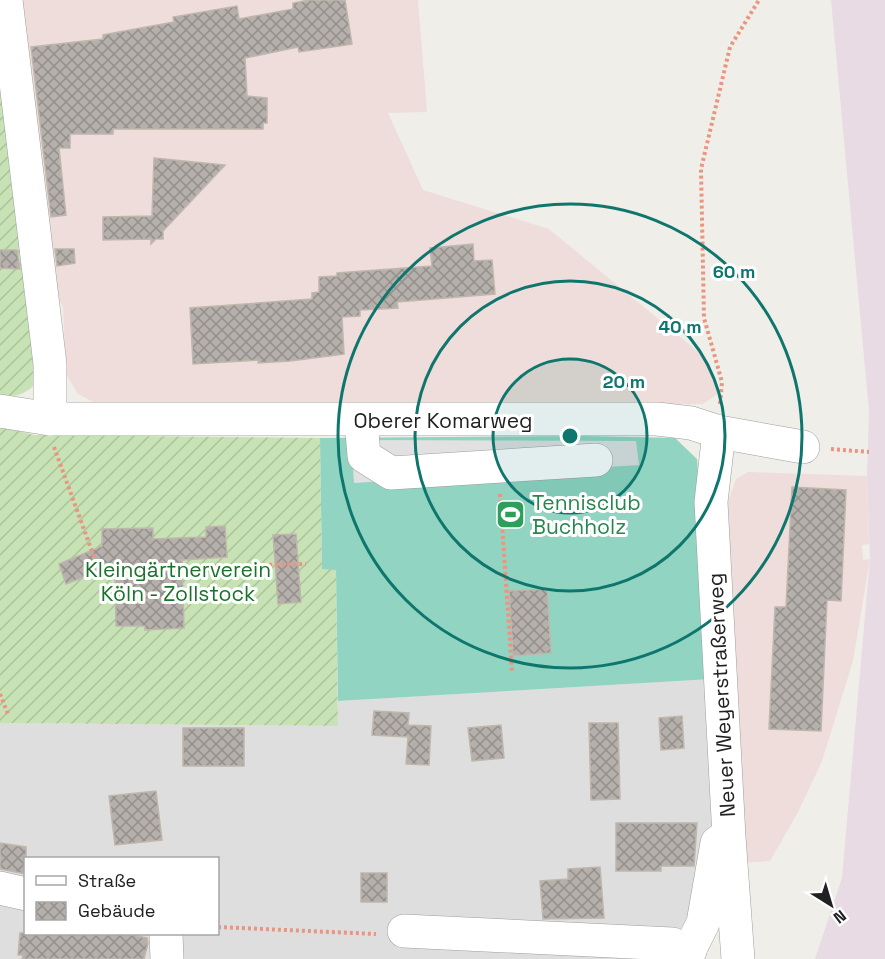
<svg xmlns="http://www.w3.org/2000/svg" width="885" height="959" viewBox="0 0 885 959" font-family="'Space Grotesk',sans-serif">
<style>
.residential{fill:#dedede;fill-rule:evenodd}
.commercial{fill:#eeddda}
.railway{fill:#e8dbe4}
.garden{fill:url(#garden-furrows)}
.pitch{fill:#91d4c1}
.parking{fill:#e1e1e1}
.building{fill:url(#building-cross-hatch);stroke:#c0b7ac;stroke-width:1.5}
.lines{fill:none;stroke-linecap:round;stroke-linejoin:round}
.minor-casing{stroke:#9e9e9e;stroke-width:34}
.path{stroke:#e99580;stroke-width:4;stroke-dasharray:3 3;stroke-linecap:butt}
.minor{stroke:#fff;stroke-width:33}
.ring{fill:none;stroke:#0f766e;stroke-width:3}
.labels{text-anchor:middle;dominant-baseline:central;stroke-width:6;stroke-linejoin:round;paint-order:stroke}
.street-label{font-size:21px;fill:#212121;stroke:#fff}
.leisure-label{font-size:21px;fill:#27864d;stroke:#fff;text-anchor:start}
.park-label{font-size:21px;fill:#1a732a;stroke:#fff}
.centre{fill:#0f766e;stroke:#fff;stroke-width:3}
.ring-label{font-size:18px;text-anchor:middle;font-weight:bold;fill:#0f766e;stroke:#fff;stroke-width:6;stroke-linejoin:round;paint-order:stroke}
</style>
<defs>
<pattern id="garden-furrows" width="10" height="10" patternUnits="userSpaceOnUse" patternTransform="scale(1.5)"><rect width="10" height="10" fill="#c7e3b5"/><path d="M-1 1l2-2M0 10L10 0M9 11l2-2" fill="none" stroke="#abc29b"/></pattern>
<pattern id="building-cross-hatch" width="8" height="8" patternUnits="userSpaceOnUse" patternTransform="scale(1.5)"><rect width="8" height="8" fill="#b5b0ab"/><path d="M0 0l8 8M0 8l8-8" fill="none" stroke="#938f8b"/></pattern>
</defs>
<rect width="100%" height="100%" fill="#f0eee8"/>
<path class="residential" d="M712,679l10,140 -32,140h-690v-236l338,3v-25zM26,858h192v76h-192z"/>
<g class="commercial">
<path d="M18,0h400l9,112 -39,1 35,77 126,39 153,126 17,38 -16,11 -232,1 -370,1 -23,-12 -12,-20 -3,-67 -14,-27z"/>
<path d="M748,472l119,4 2,68 -7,1 1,15 7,-1 -17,102 -31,100 -24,51 -28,49 -27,2 -17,-355 10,-29z"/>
</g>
<path class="railway" d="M831,0h54v959h-70l27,-81 28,-319 -3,-83 2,-65z"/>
<g class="garden">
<path d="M0,89h6l30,294c-11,12 -21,15 -36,11z"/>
<path d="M0,426l34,9 286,3 2,131h14l2,157 -338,-3z"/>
</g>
<path class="pitch" d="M585,436l90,2 22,21 15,220 -374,22 -2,-131 -14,-1 -2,-131z"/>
<path class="parking" d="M351,440l285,1 3,24 -285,18z"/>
<g class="building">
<path d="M309,0h36l7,44 -53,8 -1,-5 -53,11 2,38 20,2v25h-4v6h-150v5h-43v14h-11l7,67 -15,2 -20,-170 72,-8v-4l71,-13 -1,-5 64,-11 2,13 54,-10v-6z"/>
<path d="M154,158l71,7 -62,66v8h-7l-5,5v-5l-48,1v-23l49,-1z"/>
<path d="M473,244l1,17 18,-1 3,34 -98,8 1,6 -38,2v6l-18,1 2,37 -54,7 -32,2 1,-3 -66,4 -3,-56 122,-9v-6l7,-1v-15l18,-1v-3l95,-7 -2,-18z"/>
<path d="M55,249h19l1,14 -18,3z"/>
<path d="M0,250h17l3,19 -20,-1z"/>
<path d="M792,487l54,3 -5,111 -14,-1 -6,131 -52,-2 6,-122h11z"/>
<path d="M225,526l2,31 -45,3 2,68 -39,2v-4h-29l-1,-61 -49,19 -7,-20 43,-18v-17l51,-1v11l53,-2v-10z"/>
<path d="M296,534l5,68 -23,2 -5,-69z"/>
<path d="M547,589l4,64 -38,3 -4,-65z"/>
<path d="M374,711l35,2 -1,12 23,1 -2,39 -23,-1 2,-27 -36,-2z"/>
<path d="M682,716l2,32 -23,2 -2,-32z"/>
<path d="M589,723h29l2,76 -29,1z"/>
<path d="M501,725l3,33 -32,3 -4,-33z"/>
<rect x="183" y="728" width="61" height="38"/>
<path d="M156,791l6,49 -47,5 -6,-49z"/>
<path d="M616,823h81l-3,43h-33v5h-45z"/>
<path d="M0,843l26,4v27l-26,-5z"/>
<path d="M600,867l4,51 -61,1 -3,-38 28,-2v-10z"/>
<rect x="361" y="873" width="26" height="29"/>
<path d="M20,933h103l24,5 1,5 -4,16h-122l1,-4h-5z"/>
</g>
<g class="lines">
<defs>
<g id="minor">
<path d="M6,0l44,364v55"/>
<path d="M0,411l50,8h607l34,4 28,9 84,15"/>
<path d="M361,420l3,36 27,17 205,-13"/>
<path d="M719,432l-8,70 18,335 9,122"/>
<path d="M0,888l26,6"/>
<path d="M404,931l268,13 18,7"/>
<path d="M166,934l1,25"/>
<path d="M685,959l18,-36 14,-80 4,-3"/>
</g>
</defs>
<use href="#minor" class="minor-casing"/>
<g class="path">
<path d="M720,404l2,-22 -18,-64 -3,-149 29,-122 29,-47"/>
<path d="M54,447l44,121 208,-4"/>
<path d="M831,449l38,3"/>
<path d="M500,494l12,178"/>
<path d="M0,694l8,20"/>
<path d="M218,927l158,7"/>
</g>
<use href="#minor" class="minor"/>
</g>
<circle cx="570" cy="436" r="77" fill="#0f766e" fill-opacity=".12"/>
<g class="ring">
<circle cx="570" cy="436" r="77"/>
<circle cx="570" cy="436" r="155"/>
<circle cx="570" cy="436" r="232"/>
</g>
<defs>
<symbol id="stadium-square" viewBox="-11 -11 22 22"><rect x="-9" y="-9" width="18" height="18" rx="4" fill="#2e9e5b" stroke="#fff"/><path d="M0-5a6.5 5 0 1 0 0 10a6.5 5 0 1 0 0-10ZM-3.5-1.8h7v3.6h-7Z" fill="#fff"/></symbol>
</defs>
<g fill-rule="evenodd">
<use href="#stadium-square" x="494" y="498" width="33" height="33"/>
</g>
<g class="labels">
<g class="street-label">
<text x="443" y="420">Oberer Komarweg</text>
<text transform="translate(721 695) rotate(-93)">Neuer Weyerstraßerweg</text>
</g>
<g class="leisure-label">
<text x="532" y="502">Tennisclub<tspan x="532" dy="24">Buchholz</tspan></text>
</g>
<g class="park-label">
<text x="178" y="569">Kleingärtnerverein<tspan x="178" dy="24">Köln - Zollstock</tspan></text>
</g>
</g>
<circle cx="570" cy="436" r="9" class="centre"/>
<g class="ring-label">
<text x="734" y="278">60 m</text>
<text x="680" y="333">40 m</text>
<text x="624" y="388">20 m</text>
</g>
<rect x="24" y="857" width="195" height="78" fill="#ffffff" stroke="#a6a6a6" stroke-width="1.5"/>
<rect x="36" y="876" width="30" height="9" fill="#ffffff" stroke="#a6a6a6" stroke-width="1.5"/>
<text x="78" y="887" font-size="18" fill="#212121">Straße</text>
<rect x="36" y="902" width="30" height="18" fill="url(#building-cross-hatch)" stroke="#a6a6a6" stroke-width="1.5"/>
<text x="78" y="917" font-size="18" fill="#212121">Gebäude</text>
<g transform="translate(831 905) rotate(143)" stroke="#ffffff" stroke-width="4.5" paint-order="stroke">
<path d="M0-4.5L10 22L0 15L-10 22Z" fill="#212121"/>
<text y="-9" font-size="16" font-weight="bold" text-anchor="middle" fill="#212121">N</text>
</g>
</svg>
